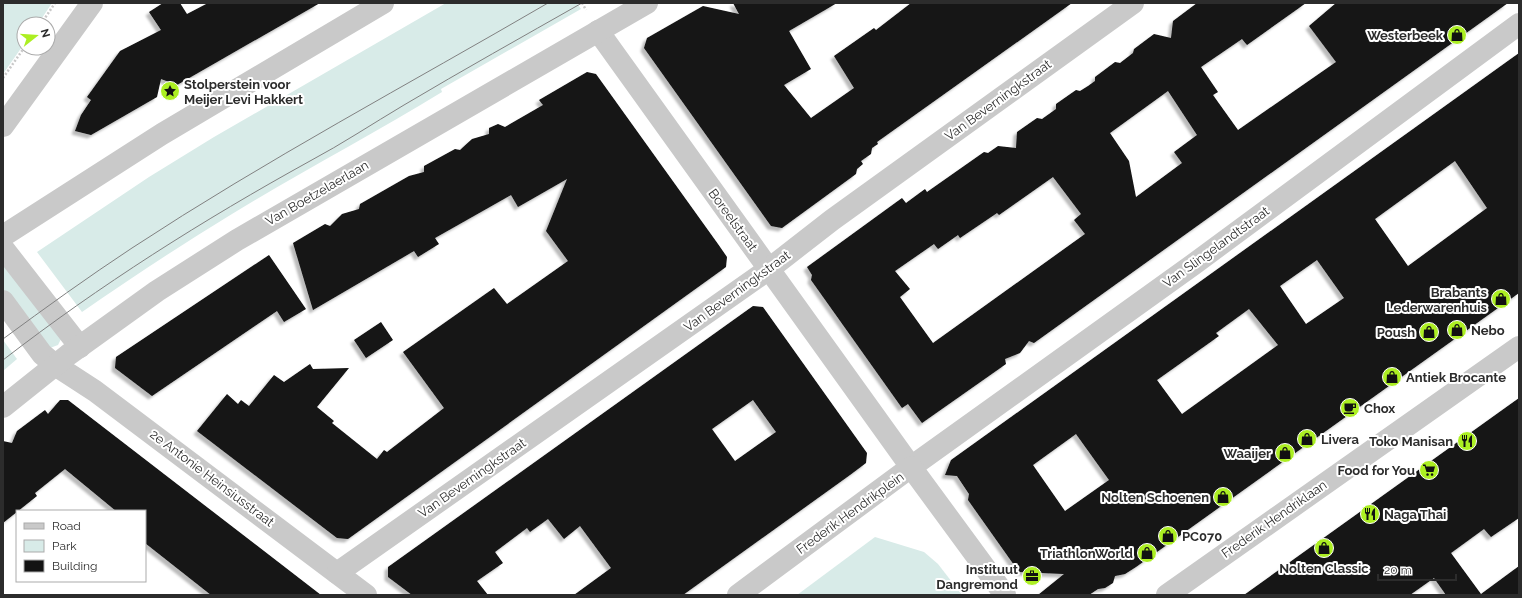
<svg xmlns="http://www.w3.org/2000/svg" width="1522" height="598" viewBox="0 0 1522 598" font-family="Raleway,sans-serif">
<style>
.green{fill:#d8ebe8}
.building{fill:#131313;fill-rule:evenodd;filter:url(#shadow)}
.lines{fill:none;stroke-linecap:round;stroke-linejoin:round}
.path{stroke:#c9c9c9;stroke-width:2.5;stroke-dasharray:2 2;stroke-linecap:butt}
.minor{stroke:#c9c9c9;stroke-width:22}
.tram{stroke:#818181;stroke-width:1}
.labels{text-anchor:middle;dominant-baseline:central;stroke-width:4;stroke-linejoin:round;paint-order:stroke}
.poi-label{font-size:13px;font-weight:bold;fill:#2c2c2c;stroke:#fff;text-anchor:end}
.street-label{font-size:13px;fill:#2c2c2c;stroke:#fff}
</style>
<defs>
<filter id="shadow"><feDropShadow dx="-3.5" dy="3.5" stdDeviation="1" flood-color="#0004"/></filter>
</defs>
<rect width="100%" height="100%" fill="#fff"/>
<g class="green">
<path d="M3,3h49l-14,21h-14v20l-21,30z"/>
<path d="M446,3h131l4,6 -140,80 1,3c-69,42 -141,80 -210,122 -51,31 -101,64 -150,98l-45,-60 112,-75 65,-40z"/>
<path d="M3,257l58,82 -3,6 -8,3 -20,-22 -27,-37z"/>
<path d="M3,340l14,19 -14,12z"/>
<path d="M875,537l49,15 14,12 24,31h-165z"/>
</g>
<g class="building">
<path d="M163,3h17l7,11 21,-11h112l-143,82 -16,-6 -4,18 -66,38 -16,-4 6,-16 10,-15 -4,-3 33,-46 41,-21 -12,-18z"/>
<path d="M733,3h104l-48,28 22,38 -27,16 27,33 43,-30 -20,-32 40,-28 2,2 35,-27h161l-195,139 1,2 -6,4 -1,6 -10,7 2,3 -6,5 -1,5 -74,54 -11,-2 -127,-178 3,-10 56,-32 36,8z"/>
<path d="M1197,3h109l-59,42 -5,-6 -41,28 17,25 -5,3 25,35 98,-68 -27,-36 27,-23h172l-474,340 -5,-2 -9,12 -15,6 1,5 -84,59 -14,-19 -6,4 -91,-128 1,-5 -5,-8 95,-69 4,5 19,-14 2,3 57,-40 4,1 10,-7 18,2 1,-16 20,-14 5,1 14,-10v-5l20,-14 4,1 8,-5 7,-5v-4l20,-15 5,1 13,-10 1,-4 20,-15 17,4 2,-17zM1168,91l29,44 -23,17 8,11 -46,34 -7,-36 -19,-28zM1053,177l28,37 -7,6 11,14 -152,109 -33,-46 10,-8 -15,-18 39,-27 4,5 20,-14 2,3 37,-25 2,2z"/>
<path d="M1519,53v240l-383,274 -11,7 -10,2 -2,7 -8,5 -7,1 -9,6h-51l26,-21 -45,-2 -51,-72 1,-6 -12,-18 -12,-1 6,-15zM1455,161l32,47 -79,58 -33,-47zM1317,260l27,38 -38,26 -26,-38zM1249,309l29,36 -96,69 -25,-34 62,-44 -3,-3zM1076,434l33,46 -44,31 -32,-46z"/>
<path d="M587,72l9,2 122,170 9,13 -1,10 -378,272 -11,-1 -140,-107 30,-37 11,10 3,-4 8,6 25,-31 10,7 26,-18 3,5 36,-1 -32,39 17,14 -2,2 45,36 7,-9 3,2 57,-44 -41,-56 91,-64 13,16 61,-43 -22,-30 21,-52 -49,28 -7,-12 -76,43 4,6 -21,13 -4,-6 -101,59 -20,-67 32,-19 5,2 12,-12 17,-5 1,-5 49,-28 15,-4v-6l31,-17 5,1 12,-11 17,-5v-6l9,-4 7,3 38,-22 -4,-5z"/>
<path d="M269,255l37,54 -22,13 -7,-11 -125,85 -37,-28 1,-11z"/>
<path d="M753,306l10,1 104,146 -1,10 -16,12 -167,120h-109l37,-27 -31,-42 -16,13 -16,-20 -18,13 -3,-4 -32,24 8,11 -26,18 11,14h-76l-24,-18v-10zM753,400l23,32 -41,29 -23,-32z"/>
<path d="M381,322l12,18 -27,18 -12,-18z"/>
<path d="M1519,398v120l-28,19 -7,-8 -33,24 30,41 38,-28v29h-73l-12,-17 -24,17h-166z"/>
<path d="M60,400h8l253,195h-110l-66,-52v-32h-29l-51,-42 -30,24 2,3 -34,27v-82l9,2 5,-12 28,-21 3,4z"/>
</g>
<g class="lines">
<g class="path">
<path d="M582,3l4,7"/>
<path d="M41,24l14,-21"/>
<path d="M3,78l21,-30"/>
</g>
<g class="minor">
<path d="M598,31l313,436 283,-203 325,-240"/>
<path d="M3,126l89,-123"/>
<path d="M3,236l159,-102 221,-131"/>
<path d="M3,248l77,99"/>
<path d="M3,301l39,53 13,11 40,26 271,204"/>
<path d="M3,407l65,-52 89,-64 80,-51 410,-237"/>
<path d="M337,573l432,-304 63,-49 301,-217"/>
<path d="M738,595l173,-128 94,128"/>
<path d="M1167,595l352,-248"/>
</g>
<g class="tram">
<path d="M3,339c42,-31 85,-62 129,-91 134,-88 277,-164 416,-245"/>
<path d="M3,360c97,-75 200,-140 307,-199 32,-17 62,-37 94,-56 59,-35 118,-68 178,-102"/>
</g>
</g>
<defs>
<symbol id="shop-disc" viewBox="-11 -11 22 22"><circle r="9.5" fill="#acef22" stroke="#fff"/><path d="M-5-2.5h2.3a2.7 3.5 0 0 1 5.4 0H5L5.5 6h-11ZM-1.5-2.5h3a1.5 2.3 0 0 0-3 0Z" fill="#111"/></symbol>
<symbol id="sight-disc" viewBox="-11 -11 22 22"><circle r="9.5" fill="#acef22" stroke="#fff"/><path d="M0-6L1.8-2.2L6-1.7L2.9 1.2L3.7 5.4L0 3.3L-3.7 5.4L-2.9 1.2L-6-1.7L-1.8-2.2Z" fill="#111"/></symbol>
<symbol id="cafe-disc" viewBox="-11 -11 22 22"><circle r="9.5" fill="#acef22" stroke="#fff"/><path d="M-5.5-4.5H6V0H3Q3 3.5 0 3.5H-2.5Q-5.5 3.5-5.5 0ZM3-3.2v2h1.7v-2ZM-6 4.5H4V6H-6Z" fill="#111"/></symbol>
<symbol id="restaurant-disc" viewBox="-11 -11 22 22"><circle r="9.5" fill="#acef22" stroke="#fff"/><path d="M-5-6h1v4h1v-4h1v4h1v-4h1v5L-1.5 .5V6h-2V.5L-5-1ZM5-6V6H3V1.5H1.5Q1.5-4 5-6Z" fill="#111"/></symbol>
<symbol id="supermarket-disc" viewBox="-11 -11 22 22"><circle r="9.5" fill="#acef22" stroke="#fff"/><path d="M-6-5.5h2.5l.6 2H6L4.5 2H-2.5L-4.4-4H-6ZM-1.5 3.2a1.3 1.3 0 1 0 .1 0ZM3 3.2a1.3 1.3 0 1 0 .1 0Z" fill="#111"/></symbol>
<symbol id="office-disc" viewBox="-11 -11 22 22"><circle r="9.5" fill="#acef22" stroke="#fff"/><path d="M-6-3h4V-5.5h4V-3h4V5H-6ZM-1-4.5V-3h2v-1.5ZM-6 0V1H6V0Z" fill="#111"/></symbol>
</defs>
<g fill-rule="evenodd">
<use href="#shop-disc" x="1446" y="24" width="22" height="22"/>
<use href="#sight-disc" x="159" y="80" width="22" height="22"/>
<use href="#shop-disc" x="1490" y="288" width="22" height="22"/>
<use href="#shop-disc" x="1446" y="319" width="22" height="22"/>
<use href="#shop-disc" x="1418" y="321" width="22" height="22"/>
<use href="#shop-disc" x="1381" y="366" width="22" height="22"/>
<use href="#cafe-disc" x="1339" y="397" width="22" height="22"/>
<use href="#shop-disc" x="1296" y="428" width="22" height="22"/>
<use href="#restaurant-disc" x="1456" y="430" width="22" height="22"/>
<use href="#shop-disc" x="1274" y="442" width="22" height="22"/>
<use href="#supermarket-disc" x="1418" y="459" width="22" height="22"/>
<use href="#shop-disc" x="1212" y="486" width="22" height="22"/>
<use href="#restaurant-disc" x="1359" y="503" width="22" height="22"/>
<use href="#shop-disc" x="1157" y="525" width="22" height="22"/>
<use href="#shop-disc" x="1313" y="537" width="22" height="22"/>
<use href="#shop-disc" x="1136" y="542" width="22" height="22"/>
<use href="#office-disc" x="1021" y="565" width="22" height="22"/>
</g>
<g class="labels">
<g class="poi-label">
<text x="1443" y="35">Westerbeek</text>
<text x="184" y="84" text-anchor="start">Stolperstein voor<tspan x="184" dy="15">Meijer Levi Hakkert</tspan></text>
<text x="1487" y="292">Brabants<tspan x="1487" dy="15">Lederwarenhuis</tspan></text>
<text x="1471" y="330" text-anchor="start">Nebo</text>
<text x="1415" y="332">Poush</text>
<text x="1406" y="377" text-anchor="start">Antiek Brocante</text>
<text x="1364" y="408" text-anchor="start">Chox</text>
<text x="1321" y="439" text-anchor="start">Livera</text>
<text x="1453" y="441">Toko Manisan</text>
<text x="1271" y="453">Waaijer</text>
<text x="1415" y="470">Food for You</text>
<text x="1209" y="497">Nolten Schoenen</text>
<text x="1384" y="514" text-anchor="start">Naga Thai</text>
<text x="1182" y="536" text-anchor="start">PC070</text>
<text x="1133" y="553">TriathlonWorld</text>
<text x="1324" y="568" text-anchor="middle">Nolten Classic</text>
<text x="1018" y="569">Instituut<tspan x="1018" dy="15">Dangremond</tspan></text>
</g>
<g class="street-label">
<text transform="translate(998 100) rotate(-36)">Van Beverningkstraat</text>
<text transform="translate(317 193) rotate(-30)">Van Boetzelaerlaan</text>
<text transform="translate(733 220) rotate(54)">Boreelstraat</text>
<text transform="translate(1216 247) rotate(-36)">Van Slingelandtstraat</text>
<text transform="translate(737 291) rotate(-36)">Van Beverningkstraat</text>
<text transform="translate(212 478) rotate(37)">2e Antonie Heinsiusstraat</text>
<text transform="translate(472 478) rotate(-35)">Van Beverningkstraat</text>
<text transform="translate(850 513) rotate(-36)">Frederik Hendrikplein</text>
<text transform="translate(1274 519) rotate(-35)">Frederik Hendriklaan</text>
</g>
</g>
<rect width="1522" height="598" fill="none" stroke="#2c2c2c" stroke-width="8"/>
<rect x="16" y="510" width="130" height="72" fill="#ffffff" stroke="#ababab"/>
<rect x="24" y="523" width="20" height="6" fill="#c9c9c9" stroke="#ababab"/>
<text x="52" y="530" font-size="12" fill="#2c2c2c">Road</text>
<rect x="24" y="540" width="20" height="12" fill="#d8ebe8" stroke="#ababab"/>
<text x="52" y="550" font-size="12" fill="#2c2c2c">Park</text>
<rect x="24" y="560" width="20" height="12" fill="#131313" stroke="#ababab"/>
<text x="52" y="570" font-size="12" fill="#2c2c2c">Building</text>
<g transform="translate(36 36) rotate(73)"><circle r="19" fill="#ffffff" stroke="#ababab"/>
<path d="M0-3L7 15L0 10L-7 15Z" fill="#acef22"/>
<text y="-6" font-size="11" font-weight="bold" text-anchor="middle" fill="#2c2c2c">N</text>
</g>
<path d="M1378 574v6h78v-6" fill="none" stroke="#2c2c2c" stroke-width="2"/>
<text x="1384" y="574" font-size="12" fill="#2c2c2c" stroke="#ffffff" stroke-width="3" paint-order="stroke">20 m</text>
</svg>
